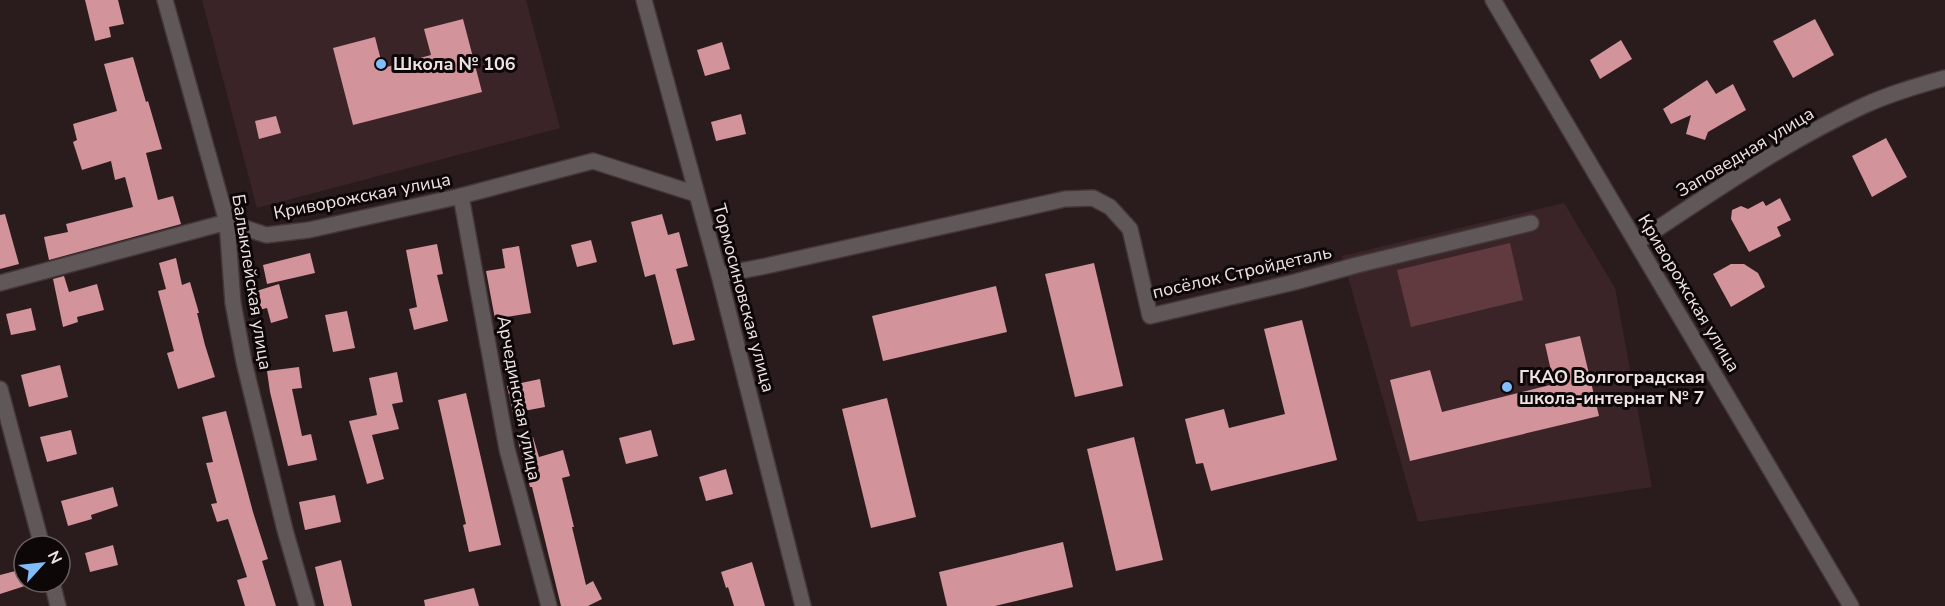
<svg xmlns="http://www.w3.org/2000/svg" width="1945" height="606" viewBox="0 0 1945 606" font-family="'Nunito Sans',sans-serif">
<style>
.built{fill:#3a2427}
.garden{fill:#613a3f}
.building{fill:#d2939b}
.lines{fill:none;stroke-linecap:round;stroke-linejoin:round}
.minor-casing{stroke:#453739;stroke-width:18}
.minor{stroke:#605858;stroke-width:15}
.poi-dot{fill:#80bdfa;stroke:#0e0708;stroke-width:2}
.labels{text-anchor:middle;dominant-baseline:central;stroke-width:6;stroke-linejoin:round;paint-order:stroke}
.poi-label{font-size:18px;font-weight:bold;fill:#eee3e4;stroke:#0e0708;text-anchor:start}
.street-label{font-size:18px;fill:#eee3e4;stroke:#0e0708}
</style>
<rect width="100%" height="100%" fill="#2a1b1d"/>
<g class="built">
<path d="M202,0h324l34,128 -303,80z"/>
<path d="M1564,203l51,85 37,199 -234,35 -76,-266z"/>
</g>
<path class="garden" d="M1510,243l13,57 -112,27 -14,-57z"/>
<g class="building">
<path d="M85,0h33l6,24 -15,3 2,10 -16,4z"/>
<path d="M463,19l19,73 -129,33 -20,-77 42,-11 8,31 48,-13 -7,-26z"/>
<path d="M1815,19l19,36 -41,23 -20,-37z"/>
<path d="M1621,40l11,19 -32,20 -10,-19z"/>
<path d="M722,42l8,27 -25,7 -8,-26z"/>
<path d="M133,57l13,45 2,-1 14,48 -16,4 12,47 15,-4 8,28 -132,36 -5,-23 24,-5 -2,-8 67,-17 -8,-30 -10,3 -4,-19 -29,9 -9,-28 4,-2 -4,-16 44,-13 -13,-47z"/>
<path d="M1707,80l9,14 17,-10 13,26 -38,22 -3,8 -19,-6 5,-19 -20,9 -8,-15z"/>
<path d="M741,114l5,20 -30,7 -5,-19z"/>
<path d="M276,116l5,17 -22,6 -4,-18z"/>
<path d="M1886,138l21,39 -35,20 -20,-41z"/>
<path d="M1780,198l11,22 -14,7 4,9 -32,16 -18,-33 1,-9 9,-4 7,3 15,-8 3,5z"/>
<path d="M5,214l14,50 -19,5v-54z"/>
<path d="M662,214l6,21 11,-3 9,34 -12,3 19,71 -22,5 -18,-71 -10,3 -14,-55z"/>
<path d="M591,240l6,22 -20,5 -6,-22z"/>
<path d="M437,244l6,30 -6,1 11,46 -34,9 -5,-21 8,-2 -11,-57z"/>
<path d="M519,246l12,67 -36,6 -9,-48 19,-3 -3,-19z"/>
<path d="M310,253l5,20 -48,11 -4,-19z"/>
<path d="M176,258l6,27 8,-3 9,31h-2l8,32 10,32 -37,12 -11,-36 7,-2 -16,-60 8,-2 -7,-26z"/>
<path d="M1094,263l29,123 -48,11 -30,-123z"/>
<path d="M1731,264h13l14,9 7,14 -34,20 -18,-33z"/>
<path d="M64,276l5,16 28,-8 7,26 -27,7 1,5 -15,5 -10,-48z"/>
<path d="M279,284l9,34 -17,5 -4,-15 -12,3 -5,-18z"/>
<path d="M996,286l11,46 -124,29 -11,-45z"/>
<path d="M31,308l5,22 -25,5 -5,-21z"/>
<path d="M347,311l8,37 -22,4 -8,-37z"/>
<path d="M1302,320l35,140 -126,31 -8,-28 -7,1 -11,-45 39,-10 5,19 56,-14 -21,-85z"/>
<path d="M1580,336l19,80 -189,45 -20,-81 40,-10 12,42 112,-28 -9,-40z"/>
<path d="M60,365l8,32 -39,10 -8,-32z"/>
<path d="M299,367l3,21 -10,1 10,47 9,-2 6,26 -29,6 -18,-74 -3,-21z"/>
<path d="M397,372l6,30 -11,2 7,25 -27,6 12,44 -17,5 -18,-63 28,-6 -8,-37z"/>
<path d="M540,379l5,28 -32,6 -6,-27z"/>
<path d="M466,393l35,152 -32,7 -6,-27 3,-1 -28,-124z"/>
<path d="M887,398l29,119 -45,11 -29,-119z"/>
<path d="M226,411l27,101 15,47 -6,2 14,45h-31l-8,-26 10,-3 -19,-58 -11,3 -6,-18 6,-1 -11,-40 7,-1 -11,-45z"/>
<path d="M71,430l6,24 -30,8 -7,-25z"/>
<path d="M651,430l7,26 -32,8 -7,-26z"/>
<path d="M533,437l6,20 24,-7 7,26 -8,2 12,49h-2l14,58 7,-4 9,18 -14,7h-27l-29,-119h-2l-12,-46z"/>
<path d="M1134,437l29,123 -47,11 -29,-122z"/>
<path d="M726,469l7,25 -27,7 -7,-24z"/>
<path d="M113,487l5,19 -27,9 1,4 -24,7 -7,-25z"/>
<path d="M335,495l6,27 -36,8 -6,-28z"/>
<path d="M1063,542l10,45 -78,19h-48l-8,-34z"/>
<path d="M113,545l5,20 -28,7 -5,-19z"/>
<path d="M341,560l11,46h-28l-9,-39z"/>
<path d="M752,562l13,44h-31l-6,-19 -2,1 -5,-16z"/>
<path d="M23,569l1,13h3l1,3 -28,9v-19z"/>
<path d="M474,588l5,18h-54l-1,-6z"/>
</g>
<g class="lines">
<defs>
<g id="minor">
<path d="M165,0l62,222 6,81 11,59 41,168 22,76"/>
<path d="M644,0l75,275 84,331"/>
<path d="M1493,0l358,606"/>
<path d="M461,196l46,253 42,157"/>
<path d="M1637,242c73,-48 146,-99 226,-136 26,-12 54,-20 82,-28"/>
<path d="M719,275l47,-9 299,-67 28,-1 17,9 20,22 20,87 145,-34 62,-17 174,-42"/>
<path d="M0,283l227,-61 39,13 43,-5 152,-34 132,-35 103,33"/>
<path d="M0,389l42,157"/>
<path d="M52,582l6,24"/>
</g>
</defs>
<use href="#minor" class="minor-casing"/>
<use href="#minor" class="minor"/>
</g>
<g class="poi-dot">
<circle cx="381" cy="64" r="6"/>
<circle cx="1507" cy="387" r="6"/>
</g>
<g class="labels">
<g class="poi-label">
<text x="393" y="64">Школа № 106</text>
<text x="1519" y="377">ГКАО Волгоградская<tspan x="1519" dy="21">школа-интернат № 7</tspan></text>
</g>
<g class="street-label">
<text transform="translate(1745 152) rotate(-31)">Заповедная улица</text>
<text transform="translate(362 196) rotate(-11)">Криворожская улица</text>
<text transform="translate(1242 272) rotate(-13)">посёлок Стройдеталь</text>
<text transform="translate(252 282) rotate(81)">Балыклейская улица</text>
<text transform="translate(1689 293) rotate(59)">Криворожская улица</text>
<text transform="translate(744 298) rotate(75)">Тормосиновская улица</text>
<text transform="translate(519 398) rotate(79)">Арчединская улица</text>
</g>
</g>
<g transform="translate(42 564) rotate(63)"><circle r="28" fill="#0e0708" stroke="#685f60" stroke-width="1.5"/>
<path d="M0-4.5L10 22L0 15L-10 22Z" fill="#80bdfa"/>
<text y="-9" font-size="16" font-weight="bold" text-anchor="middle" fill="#eee3e4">N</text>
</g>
</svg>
